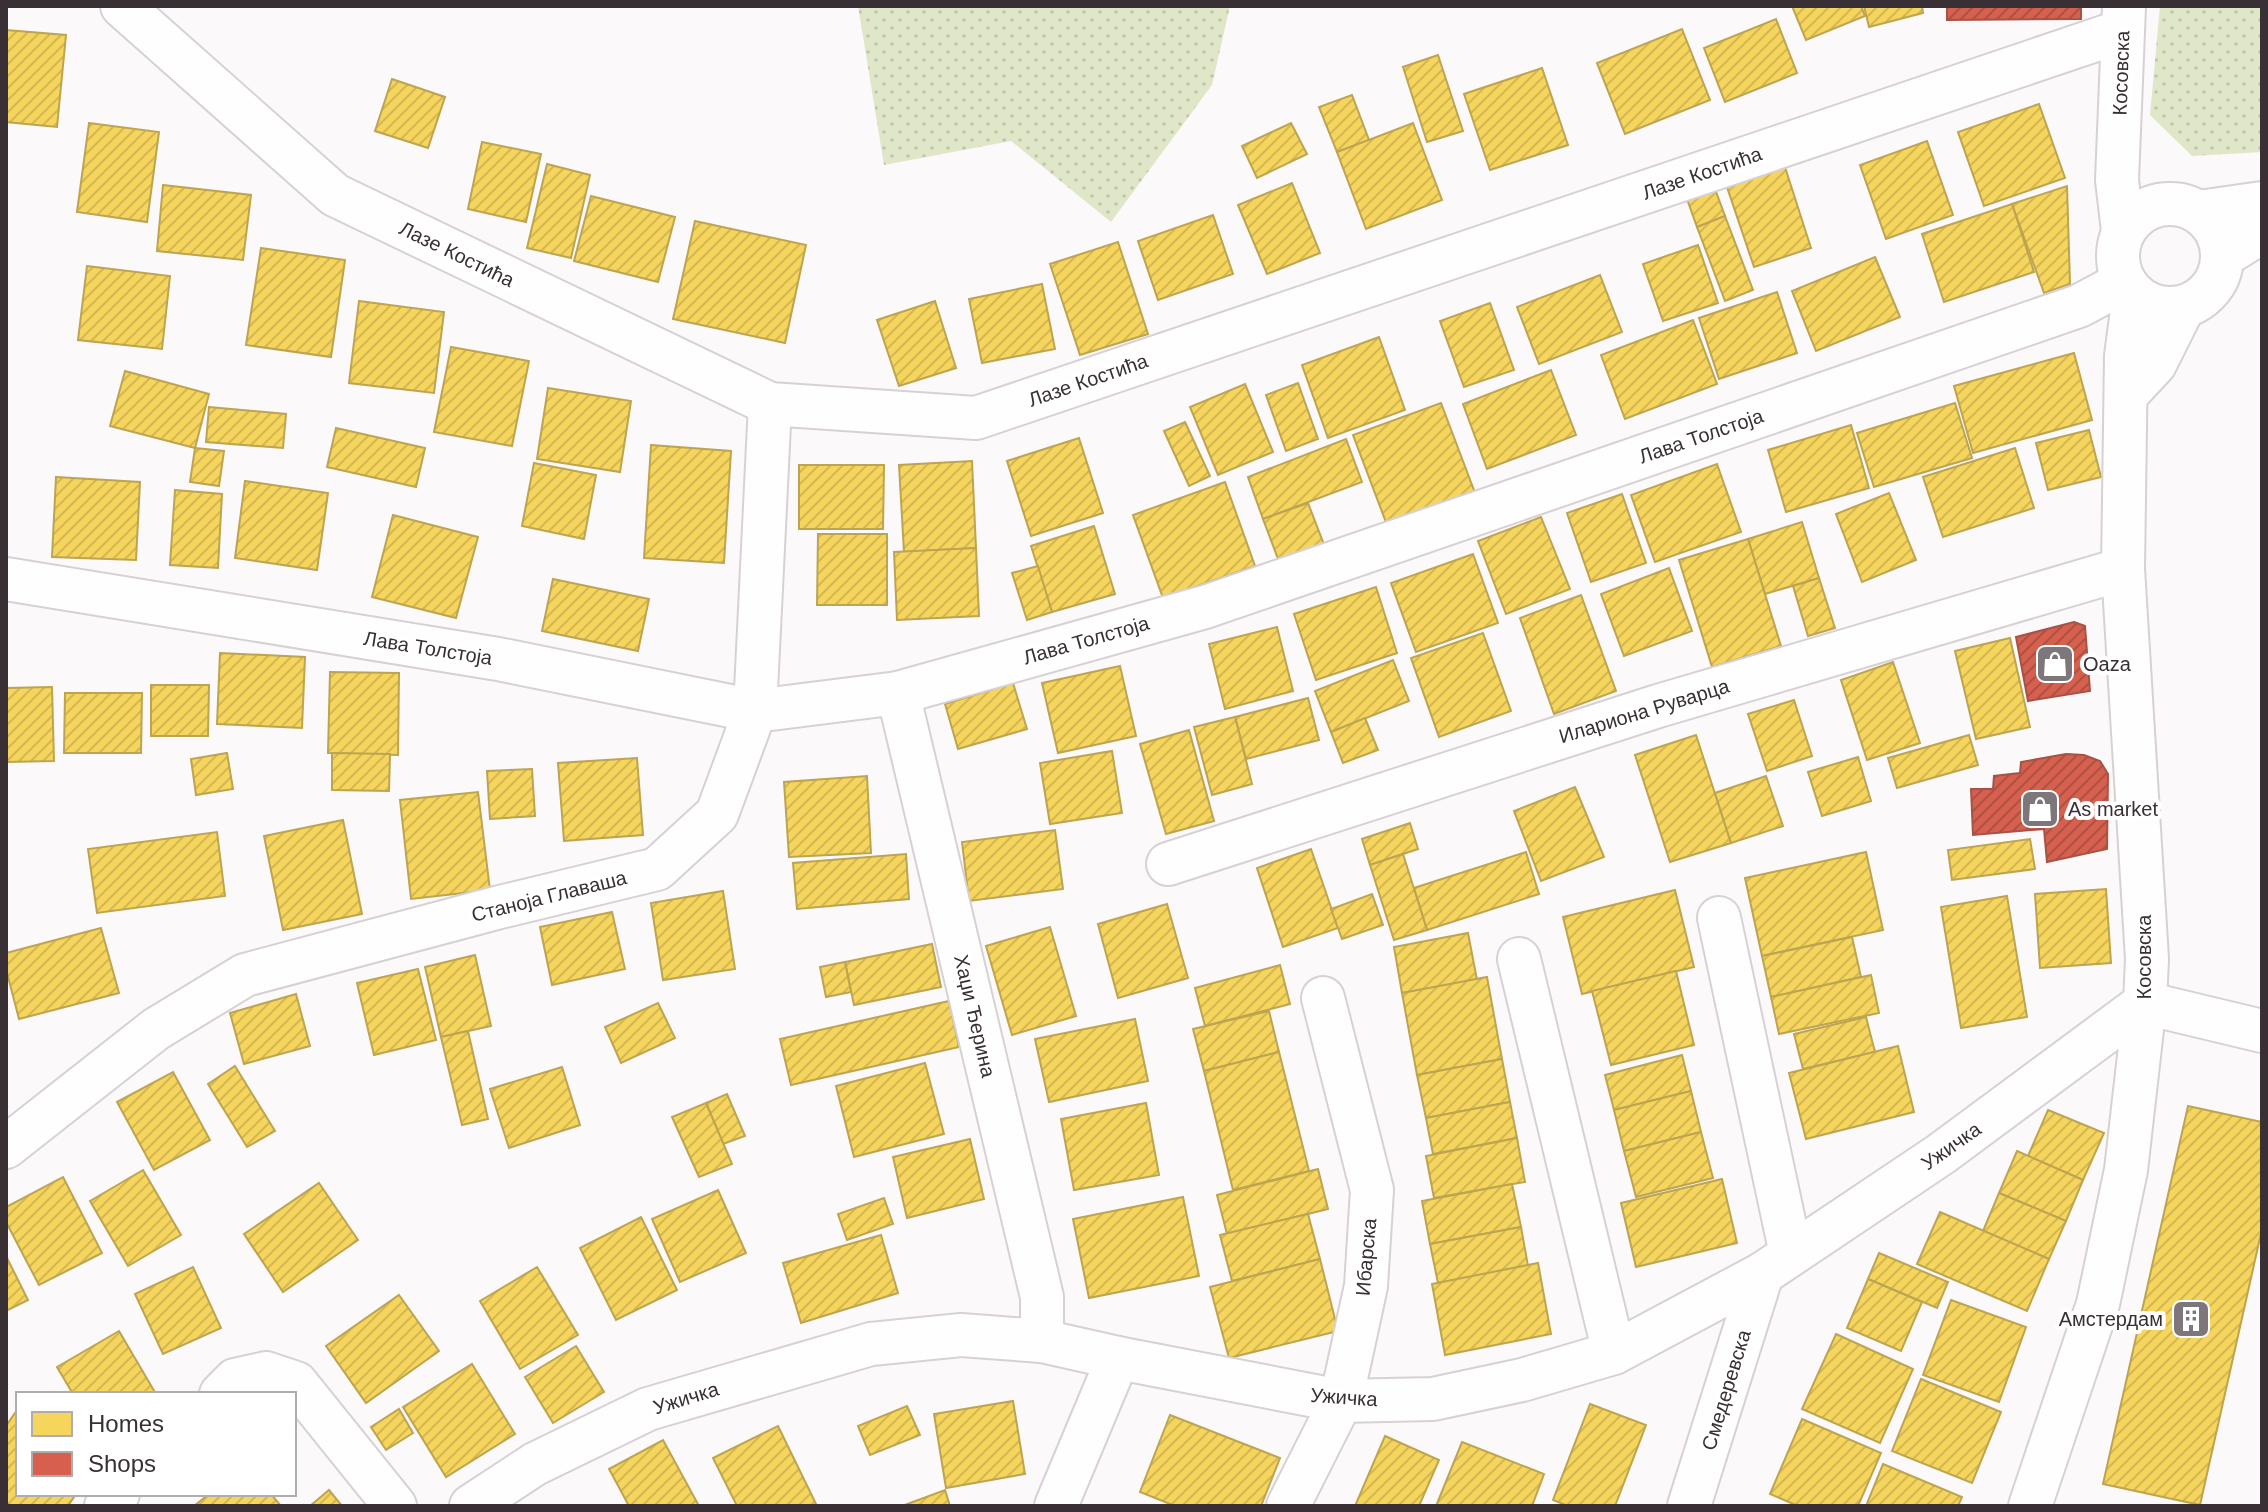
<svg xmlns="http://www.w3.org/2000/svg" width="2268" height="1512" viewBox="0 0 2268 1512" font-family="Helvetica,sans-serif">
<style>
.grass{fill:url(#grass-dots)}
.homes{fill:url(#homes-hatch);stroke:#bda450;stroke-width:2}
.shops{fill:url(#shops-hatch);stroke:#a75246;stroke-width:2}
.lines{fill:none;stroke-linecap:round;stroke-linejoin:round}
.minor-casing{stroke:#d7d1d5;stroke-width:46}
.minor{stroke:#fffefe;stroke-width:42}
.labels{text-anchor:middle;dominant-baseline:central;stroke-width:8;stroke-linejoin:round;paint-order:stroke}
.street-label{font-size:20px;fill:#383035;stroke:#fff}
.poi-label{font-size:20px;fill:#383035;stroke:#fff;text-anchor:start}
</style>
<defs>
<pattern id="grass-dots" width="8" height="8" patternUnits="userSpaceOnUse" patternTransform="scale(2)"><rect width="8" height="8" fill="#e0e7c8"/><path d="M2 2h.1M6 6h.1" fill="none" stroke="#c1c6ac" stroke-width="1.8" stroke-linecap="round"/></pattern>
<pattern id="homes-hatch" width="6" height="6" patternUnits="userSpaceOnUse" patternTransform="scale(2)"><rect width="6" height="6" fill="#f6d55c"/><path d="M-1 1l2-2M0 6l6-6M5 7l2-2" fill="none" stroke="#d4b751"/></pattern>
<pattern id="shops-hatch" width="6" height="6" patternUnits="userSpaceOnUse" patternTransform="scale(2)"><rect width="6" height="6" fill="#d6604d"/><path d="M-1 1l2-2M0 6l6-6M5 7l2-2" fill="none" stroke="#af5041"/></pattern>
</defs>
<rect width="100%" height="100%" fill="#fcf9fb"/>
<g class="grass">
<path d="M858,6h372l-18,79 -101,137 -100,-81 -127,24z"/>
<path d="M2160,6h102v146l-70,4 -42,-41z"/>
</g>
<g class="homes">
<path d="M1792,6h69l4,10 -59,24z"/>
<path d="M1864,6h58l1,7 -54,14z"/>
<path d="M1776,19l21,54 -72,29 -21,-54z"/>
<path d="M1682,29l28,71 -85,34 -28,-71z"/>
<path d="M6,30l60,5 -9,92 -51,-5z"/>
<path d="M1438,55l25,76 -36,11 -24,-75z"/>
<path d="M1542,68l26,77 -78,25 -26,-76z"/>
<path d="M392,79l53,18 -17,51 -53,-17z"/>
<path d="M1352,95l17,45 -32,12 -18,-45z"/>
<path d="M2039,104l26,74 -81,28 -26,-74z"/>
<path d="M89,123l70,9 -12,90 -70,-10z"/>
<path d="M1291,123l16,31 -50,24 -15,-32z"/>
<path d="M1413,123l29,77 -76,29 -29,-77z"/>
<path d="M1927,141l26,74 -67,24 -26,-74z"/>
<path d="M482,142l59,12 -15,68 -58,-13z"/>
<path d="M547,164l43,11 -19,83 -44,-10z"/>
<path d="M1785,167l26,81 -57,19 -27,-80z"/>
<path d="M1292,183l28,70 -53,21 -29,-69z"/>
<path d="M163,185l88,10 -8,65 -86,-9z"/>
<path d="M2067,186l3,98 -26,9 -32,-89z"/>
<path d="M1715,189l10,27 -28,11 -10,-28z"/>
<path d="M591,196l84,21 -17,65 -84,-21z"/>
<path d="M2012,204l22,68 -90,30 -22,-68z"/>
<path d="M1213,215l20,59 -75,26 -20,-59z"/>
<path d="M1725,216l28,74 -28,11 -28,-74z"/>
<path d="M695,221l111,24 -21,98 -112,-24z"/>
<path d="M1118,242l30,92 -68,21 -30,-91z"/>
<path d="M1698,245l20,58 -55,18 -20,-57z"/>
<path d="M261,248l84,12 -14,97 -85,-12z"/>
<path d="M1875,257l25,60 -84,34 -24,-60z"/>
<path d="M87,266l83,10 -8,73 -84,-9z"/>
<path d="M1600,275l22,57 -83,32 -22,-57z"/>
<path d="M1042,284l13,65 -73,14 -13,-64z"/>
<path d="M1777,292l20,61 -78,26 -20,-61z"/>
<path d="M359,301l85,11 -10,81 -85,-10z"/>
<path d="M935,301l21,67 -57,18 -22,-66z"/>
<path d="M1490,303l24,67 -50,17 -24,-66z"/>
<path d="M1693,320l24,64 -92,35 -24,-64z"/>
<path d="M1379,337l26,73 -77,28 -26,-73z"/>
<path d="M451,347l78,14 -17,85 -78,-14z"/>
<path d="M2074,353l18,67 -119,33 -19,-67z"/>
<path d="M1551,370l25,65 -89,34 -24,-65z"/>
<path d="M125,371l84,23 -14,54 -85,-22z"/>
<path d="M1298,383l20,56 -32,12 -20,-56z"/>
<path d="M1245,384l28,68 -55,23 -28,-68z"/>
<path d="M548,388l83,13 -11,71 -83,-13z"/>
<path d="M1441,403l34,90 -88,32 -34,-90z"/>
<path d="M1955,403l17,55 -98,29 -17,-54z"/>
<path d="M209,407l77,7 -3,34 -77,-6z"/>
<path d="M1185,422l25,54 -21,10 -25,-55z"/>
<path d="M1851,425l18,63 -83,24 -18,-62z"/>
<path d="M336,428l89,20 -9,39 -89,-20z"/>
<path d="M2089,430l12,47 -53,13 -12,-47z"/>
<path d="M1079,438l24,75 -72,23 -24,-75z"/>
<path d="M1346,439l16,43 -99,37 -15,-42z"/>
<path d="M651,445l80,6 -7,112 -80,-5z"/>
<path d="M195,448l29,3 -5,35 -29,-4z"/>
<path d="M2015,448l19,60 -91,29 -20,-60z"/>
<path d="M972,461l4,87 -72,4 -5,-87z"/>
<path d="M534,463l62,12 -12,64 -62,-13z"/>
<path d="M1717,464l24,68 -86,30 -24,-67z"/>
<path d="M799,465h85l-1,64h-84z"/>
<path d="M56,477l84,5 -4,78 -84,-3z"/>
<path d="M245,481l83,12 -11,77 -82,-12z"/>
<path d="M1225,482l30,84 -92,32 -30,-83z"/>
<path d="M175,490l47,4 -4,74 -48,-3z"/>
<path d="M1889,493l27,67 -54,22 -26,-68z"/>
<path d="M1622,494l24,69 -55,19 -24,-69z"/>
<path d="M1308,503l20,52 -45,17 -20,-53z"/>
<path d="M393,515l85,22 -22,81 -84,-21z"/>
<path d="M1541,517l29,72 -64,25 -28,-73z"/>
<path d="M1802,522l17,56 -54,16 -17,-55z"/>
<path d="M1094,526l21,68 -63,18 -21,-66z"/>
<path d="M818,534h69v71h-70z"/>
<path d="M1748,539l33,107 -69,21 -33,-107z"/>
<path d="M976,548l3,68 -82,4 -3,-68z"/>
<path d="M1473,554l25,69 -82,29 -25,-69z"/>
<path d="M1038,566l14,46 -25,8 -15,-47z"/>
<path d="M1669,568l23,63 -68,25 -23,-62z"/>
<path d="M1819,578l16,50 -27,8 -15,-50z"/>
<path d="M553,579l96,20 -11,52 -96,-20z"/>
<path d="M1376,587l21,66 -81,27 -22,-66z"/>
<path d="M1581,595l35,96 -62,23 -34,-96z"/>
<path d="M1277,627l16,64 -68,18 -16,-65z"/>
<path d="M1483,633l28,78 -72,26 -28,-79z"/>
<path d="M2010,638l20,89 -54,12 -21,-88z"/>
<path d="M220,653l85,4 -3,71 -85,-4z"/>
<path d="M1393,660l16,41 -78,31 -16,-41z"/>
<path d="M1893,662l27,81 -53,17 -26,-80z"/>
<path d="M1120,666l16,70 -78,17 -16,-70z"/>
<path d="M330,672l69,1 -1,82 -70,-2z"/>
<path d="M1013,683l14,46 -69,20 -13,-45z"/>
<path d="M151,685h58l-1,51h-57z"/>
<path d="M52,687l2,74 -48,1v-74z"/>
<path d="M65,693h77l-1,60h-77z"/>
<path d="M1308,698l11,42 -73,19 -11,-42z"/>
<path d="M1794,700l18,56 -45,15 -19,-57z"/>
<path d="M1235,717l17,67 -40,11 -18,-68z"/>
<path d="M1365,718l13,32 -35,13 -12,-31z"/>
<path d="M1189,730l25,91 -48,13 -26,-90z"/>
<path d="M1696,735l35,108 -61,19 -35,-107z"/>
<path d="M1969,735l9,30 -81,23 -9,-30z"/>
<path d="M1112,751l10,62 -72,11 -10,-61z"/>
<path d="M227,753l6,36 -37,6 -5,-36z"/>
<path d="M332,753l58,1 -1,37 -57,-1z"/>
<path d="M1858,757l13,44 -49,15 -14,-44z"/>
<path d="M637,758l6,77 -79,6 -6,-78z"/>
<path d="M532,769l3,47 -45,3 -3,-48z"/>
<path d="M867,776l4,77 -82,4 -5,-75z"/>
<path d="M1766,776l17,50 -52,17 -16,-50z"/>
<path d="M1575,787l29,70 -63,24 -27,-70z"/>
<path d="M478,792l12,98 -79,9 -11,-99z"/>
<path d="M343,820l19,94 -79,16 -19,-94z"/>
<path d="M1410,823l8,26 -48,16 -8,-26z"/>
<path d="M1055,830l8,59 -94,12 -7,-59z"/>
<path d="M217,832l8,64 -128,17 -9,-64z"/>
<path d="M2030,839l5,30 -83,11 -4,-30z"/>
<path d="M1311,849l27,79 -55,19 -26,-79z"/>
<path d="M1526,852l13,42 -112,36 -13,-42z"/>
<path d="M1866,852l17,78 -121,26 -17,-78z"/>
<path d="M906,854l3,45 -112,10 -4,-46z"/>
<path d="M1403,854l24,76 -33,10 -24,-75z"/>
<path d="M2106,889l5,74 -71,5 -5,-74z"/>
<path d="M1675,890l19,77 -112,27 -19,-77z"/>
<path d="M723,891l12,78 -72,11 -12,-77z"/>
<path d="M1372,894l11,31 -41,14 -11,-30z"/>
<path d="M2007,896l20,121 -66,11 -20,-121z"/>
<path d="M1167,904l21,74 -70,20 -20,-74z"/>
<path d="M612,912l13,57 -73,16 -12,-58z"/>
<path d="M1050,927l26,89 -64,19 -26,-89z"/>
<path d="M101,928l18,65 -100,26 -13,-50v-16z"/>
<path d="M1468,933l9,47 -75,13 -8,-46z"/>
<path d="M1852,937l9,40 -90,20 -9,-41z"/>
<path d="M932,944l9,43 -87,18 -9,-43z"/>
<path d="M475,955l16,71 -50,11 -16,-70z"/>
<path d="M845,962l6,30 -25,5 -6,-30z"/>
<path d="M1280,965l10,39 -85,22 -10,-38z"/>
<path d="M418,969l18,71 -62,15 -17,-72z"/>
<path d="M1676,971l18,74 -83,20 -19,-74z"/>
<path d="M1871,975l8,38 -100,21 -8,-37z"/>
<path d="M1487,977l15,82 -85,16 -15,-82z"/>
<path d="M296,994l14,52 -66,18 -14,-51z"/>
<path d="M949,1001l10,46 -168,38 -11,-46z"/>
<path d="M658,1003l17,35 -54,25 -16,-36z"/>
<path d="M1269,1011l10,41 -75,19 -11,-42z"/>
<path d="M1866,1017l9,35 -72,17 -9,-35z"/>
<path d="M1135,1019l13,62 -99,21 -14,-63z"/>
<path d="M468,1031l20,88 -26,6 -21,-88z"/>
<path d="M1898,1046l16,66 -108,27 -17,-66z"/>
<path d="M1279,1052l30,119 -76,19 -29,-119z"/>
<path d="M1682,1055l9,36 -77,19 -9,-35z"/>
<path d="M1502,1059l8,43 -84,16 -9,-43z"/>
<path d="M925,1063l19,71 -90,23 -18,-71z"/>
<path d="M235,1066l40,65 -28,16 -39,-63z"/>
<path d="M562,1067l18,58 -71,23 -19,-59z"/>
<path d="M173,1072l37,68 -56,30 -37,-68z"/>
<path d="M1691,1091l10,41 -77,19 -10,-41z"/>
<path d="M727,1094l18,42 -22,8 -17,-41z"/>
<path d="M1510,1102l7,36 -84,16 -7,-36z"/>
<path d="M706,1103l26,61 -33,13 -27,-60z"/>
<path d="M1146,1103l13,72 -85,15 -13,-71z"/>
<path d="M2188,1106l74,16v107l-62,276 -97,-21z"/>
<path d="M2048,1110l56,23 -21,47 -55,-24z"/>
<path d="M1701,1132l12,46 -77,19 -12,-46z"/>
<path d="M1517,1138l8,44 -91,16 -8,-42z"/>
<path d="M970,1139l14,60 -77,19 -14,-61z"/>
<path d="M2017,1151l66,29 -17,41 -67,-28z"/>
<path d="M1318,1169l10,40 -101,25 -10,-39z"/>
<path d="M143,1170l38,65 -53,31 -38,-65z"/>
<path d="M63,1177l39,76 -63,32 -33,-63v-15z"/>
<path d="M1722,1179l15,64 -101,24 -15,-64z"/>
<path d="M319,1183l39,57 -75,52 -39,-58z"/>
<path d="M1512,1184l9,43 -91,17 -8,-43z"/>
<path d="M718,1190l28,63 -66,29 -28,-63z"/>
<path d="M1999,1193l67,28 -17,38 -66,-28z"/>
<path d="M1183,1197l16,79 -110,22 -16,-79z"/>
<path d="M884,1198l9,26 -46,16 -9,-26z"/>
<path d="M1940,1212l109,47 -22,52 -110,-47z"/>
<path d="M1308,1214l12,45 -88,22 -12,-46z"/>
<path d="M641,1217l36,73 -61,30 -36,-72z"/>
<path d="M1521,1227l7,39 -90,17 -8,-39z"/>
<path d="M881,1235l17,58 -97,30 -18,-60z"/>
<path d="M1879,1253l69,29 -11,26 -69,-29z"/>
<path d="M6,1256l22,44 -22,11z"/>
<path d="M1320,1259l18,72 -109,27 -19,-71z"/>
<path d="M1538,1263l13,71 -106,21 -13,-71z"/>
<path d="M193,1267l28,61 -58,26 -28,-60z"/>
<path d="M537,1267l41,68 -58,34 -40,-68z"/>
<path d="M1868,1279l54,23 -21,49 -54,-23z"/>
<path d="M399,1295l40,56 -73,52 -40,-57z"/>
<path d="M1951,1300l75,27 -27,75 -76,-27z"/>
<path d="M119,1331l37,63h-83l-16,-27z"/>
<path d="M1836,1334l77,35 -33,74 -78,-34z"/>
<path d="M576,1346l28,46 -51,31 -28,-46z"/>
<path d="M472,1364l43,70 -69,43 -43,-70z"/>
<path d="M1921,1379l80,33 -29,71 -80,-32z"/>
<path d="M1013,1401l12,73 -79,14 -12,-74z"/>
<path d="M1590,1404l56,21 -31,81h-47l-15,-6z"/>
<path d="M907,1406l13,29 -50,20 -12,-29z"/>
<path d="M399,1409l14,24 -27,17 -15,-23z"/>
<path d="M15,1413l3,2v79h58l-8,12h-56l-6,-4v-76z"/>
<path d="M1170,1415l110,43 -19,48h-86l-35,-14z"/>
<path d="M1802,1419l79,34 -23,53h-60l-28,-12z"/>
<path d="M778,1426l39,80h-80l-24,-48z"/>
<path d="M1385,1436l54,24 -20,46h-64z"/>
<path d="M663,1440l36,66h-70l-20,-37z"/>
<path d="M1462,1442l82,32 -12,32h-96z"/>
<path d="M1883,1464l79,33 -4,9h-92z"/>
<path d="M329,1490l13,16h-32z"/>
<path d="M945,1490l5,16h-48z"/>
<path d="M209,1494h62l10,12h-87z"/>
</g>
<g class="shops">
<path d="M1947,6h134v13l-134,1z"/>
<path d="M2074,622l11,4 5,65 -62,10 -12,-64z"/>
<path d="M2066,754l18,1 16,6 8,13 -1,75 -60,13 -3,-33 -71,6 -2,-46h22l1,-13 26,-3 1,-11z"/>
</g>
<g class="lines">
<defs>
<g id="minor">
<path d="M122,6l213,189 435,209 206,14 1146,-387"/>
<circle cx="2170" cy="256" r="52"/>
<path d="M2199,212l63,-9"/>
<path d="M2123,231l-6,-51 7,-173"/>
<path d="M2223,256l39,-24"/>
<path d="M2127,394l28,-30 28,-56"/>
<path d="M6,579l492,80 257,52 143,-18 307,-86 874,-301 45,-24"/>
<path d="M898,693l144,604v44"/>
<path d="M1168,864l490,-158 465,-137"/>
<path d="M1719,918l72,336"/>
<path d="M1519,959l95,394"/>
<path d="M2145,1003l117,28"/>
<path d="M6,1147l150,-118 89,-54 255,-68 157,-38 60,-55 38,-103 15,-307"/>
<path d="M221,1394l14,-14 31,-7 30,10 99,123"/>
<path d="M106,1506l12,-12"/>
<path d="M471,1506l64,-42 113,-55 223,-65 90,-9 81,6 76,17 223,43 92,-2 89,-19 92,-27 148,-79 179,-120 204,-151"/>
<path d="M1056,1506l62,-148"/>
<path d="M1288,1506l53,-105 25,-115 6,-96 -49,-192"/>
<path d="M1689,1506l73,-232"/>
<path d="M2030,1506l68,-202 28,-134 19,-167 2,-44 -24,-390 3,-213 8,-61"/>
</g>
</defs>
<use href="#minor" class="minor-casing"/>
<use href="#minor" class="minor"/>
</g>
<defs>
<symbol id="shop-square" viewBox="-11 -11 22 22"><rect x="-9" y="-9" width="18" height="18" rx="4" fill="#7d767a" stroke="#fff"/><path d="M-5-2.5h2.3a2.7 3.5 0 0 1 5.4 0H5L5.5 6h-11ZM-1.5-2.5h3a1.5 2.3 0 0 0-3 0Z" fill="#fff"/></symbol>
<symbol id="building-square" viewBox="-11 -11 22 22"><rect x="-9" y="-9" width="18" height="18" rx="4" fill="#7d767a" stroke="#fff"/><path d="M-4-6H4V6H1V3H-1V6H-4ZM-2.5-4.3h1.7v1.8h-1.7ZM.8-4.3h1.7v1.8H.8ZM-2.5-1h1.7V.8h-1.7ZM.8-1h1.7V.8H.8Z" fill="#fff"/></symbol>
</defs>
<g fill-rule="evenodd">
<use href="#shop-square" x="2033" y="642" width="44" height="44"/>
<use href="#shop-square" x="2018" y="787" width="44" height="44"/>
<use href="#building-square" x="2169" y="1297" width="44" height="44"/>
</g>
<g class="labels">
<g class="street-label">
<text transform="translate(2121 73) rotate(-88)">Косовска</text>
<text transform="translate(1702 173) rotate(-19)">Лазе Костића</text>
<text transform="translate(457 254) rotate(26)">Лазе Костића</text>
<text transform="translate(1088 380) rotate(-19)">Лазе Костића</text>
<text transform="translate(1701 436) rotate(-19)">Лава Толстоја</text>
<text transform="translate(1086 640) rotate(-16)">Лава Толстоја</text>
<text transform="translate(428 648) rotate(9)">Лава Толстоја</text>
<text transform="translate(1644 711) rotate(-17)">Илариона Руварца</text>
<text transform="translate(549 896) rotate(-14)">Станоја Главаша</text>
<text transform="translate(2144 957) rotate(-90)">Косовска</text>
<text transform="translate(975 1016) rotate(77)">Хаџи Ђерина</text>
<text transform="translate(1951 1146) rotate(-35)">Ужичка</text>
<text transform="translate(1366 1257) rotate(-85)">Ибарска</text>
<text transform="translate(1726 1390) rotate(-73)">Смедеревска</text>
<text transform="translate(1344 1397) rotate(4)">Ужичка</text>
<text transform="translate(686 1398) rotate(-17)">Ужичка</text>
</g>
<g class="poi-label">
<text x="2083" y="664">Oaza</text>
<text x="2068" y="809">As market</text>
<text x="2163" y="1319" text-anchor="end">Амстердам</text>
</g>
</g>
<rect width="2268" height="1512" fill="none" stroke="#383035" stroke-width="16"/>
<rect x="16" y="1392" width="280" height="104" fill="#ffffff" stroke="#afacae" stroke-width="2"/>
<rect x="32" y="1412" width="40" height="24" fill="#f6d55c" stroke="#afacae" stroke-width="2"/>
<text x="88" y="1432" font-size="24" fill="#383035">Homes</text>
<rect x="32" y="1452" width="40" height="24" fill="#d6604d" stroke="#afacae" stroke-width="2"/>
<text x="88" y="1472" font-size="24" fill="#383035">Shops</text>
</svg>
